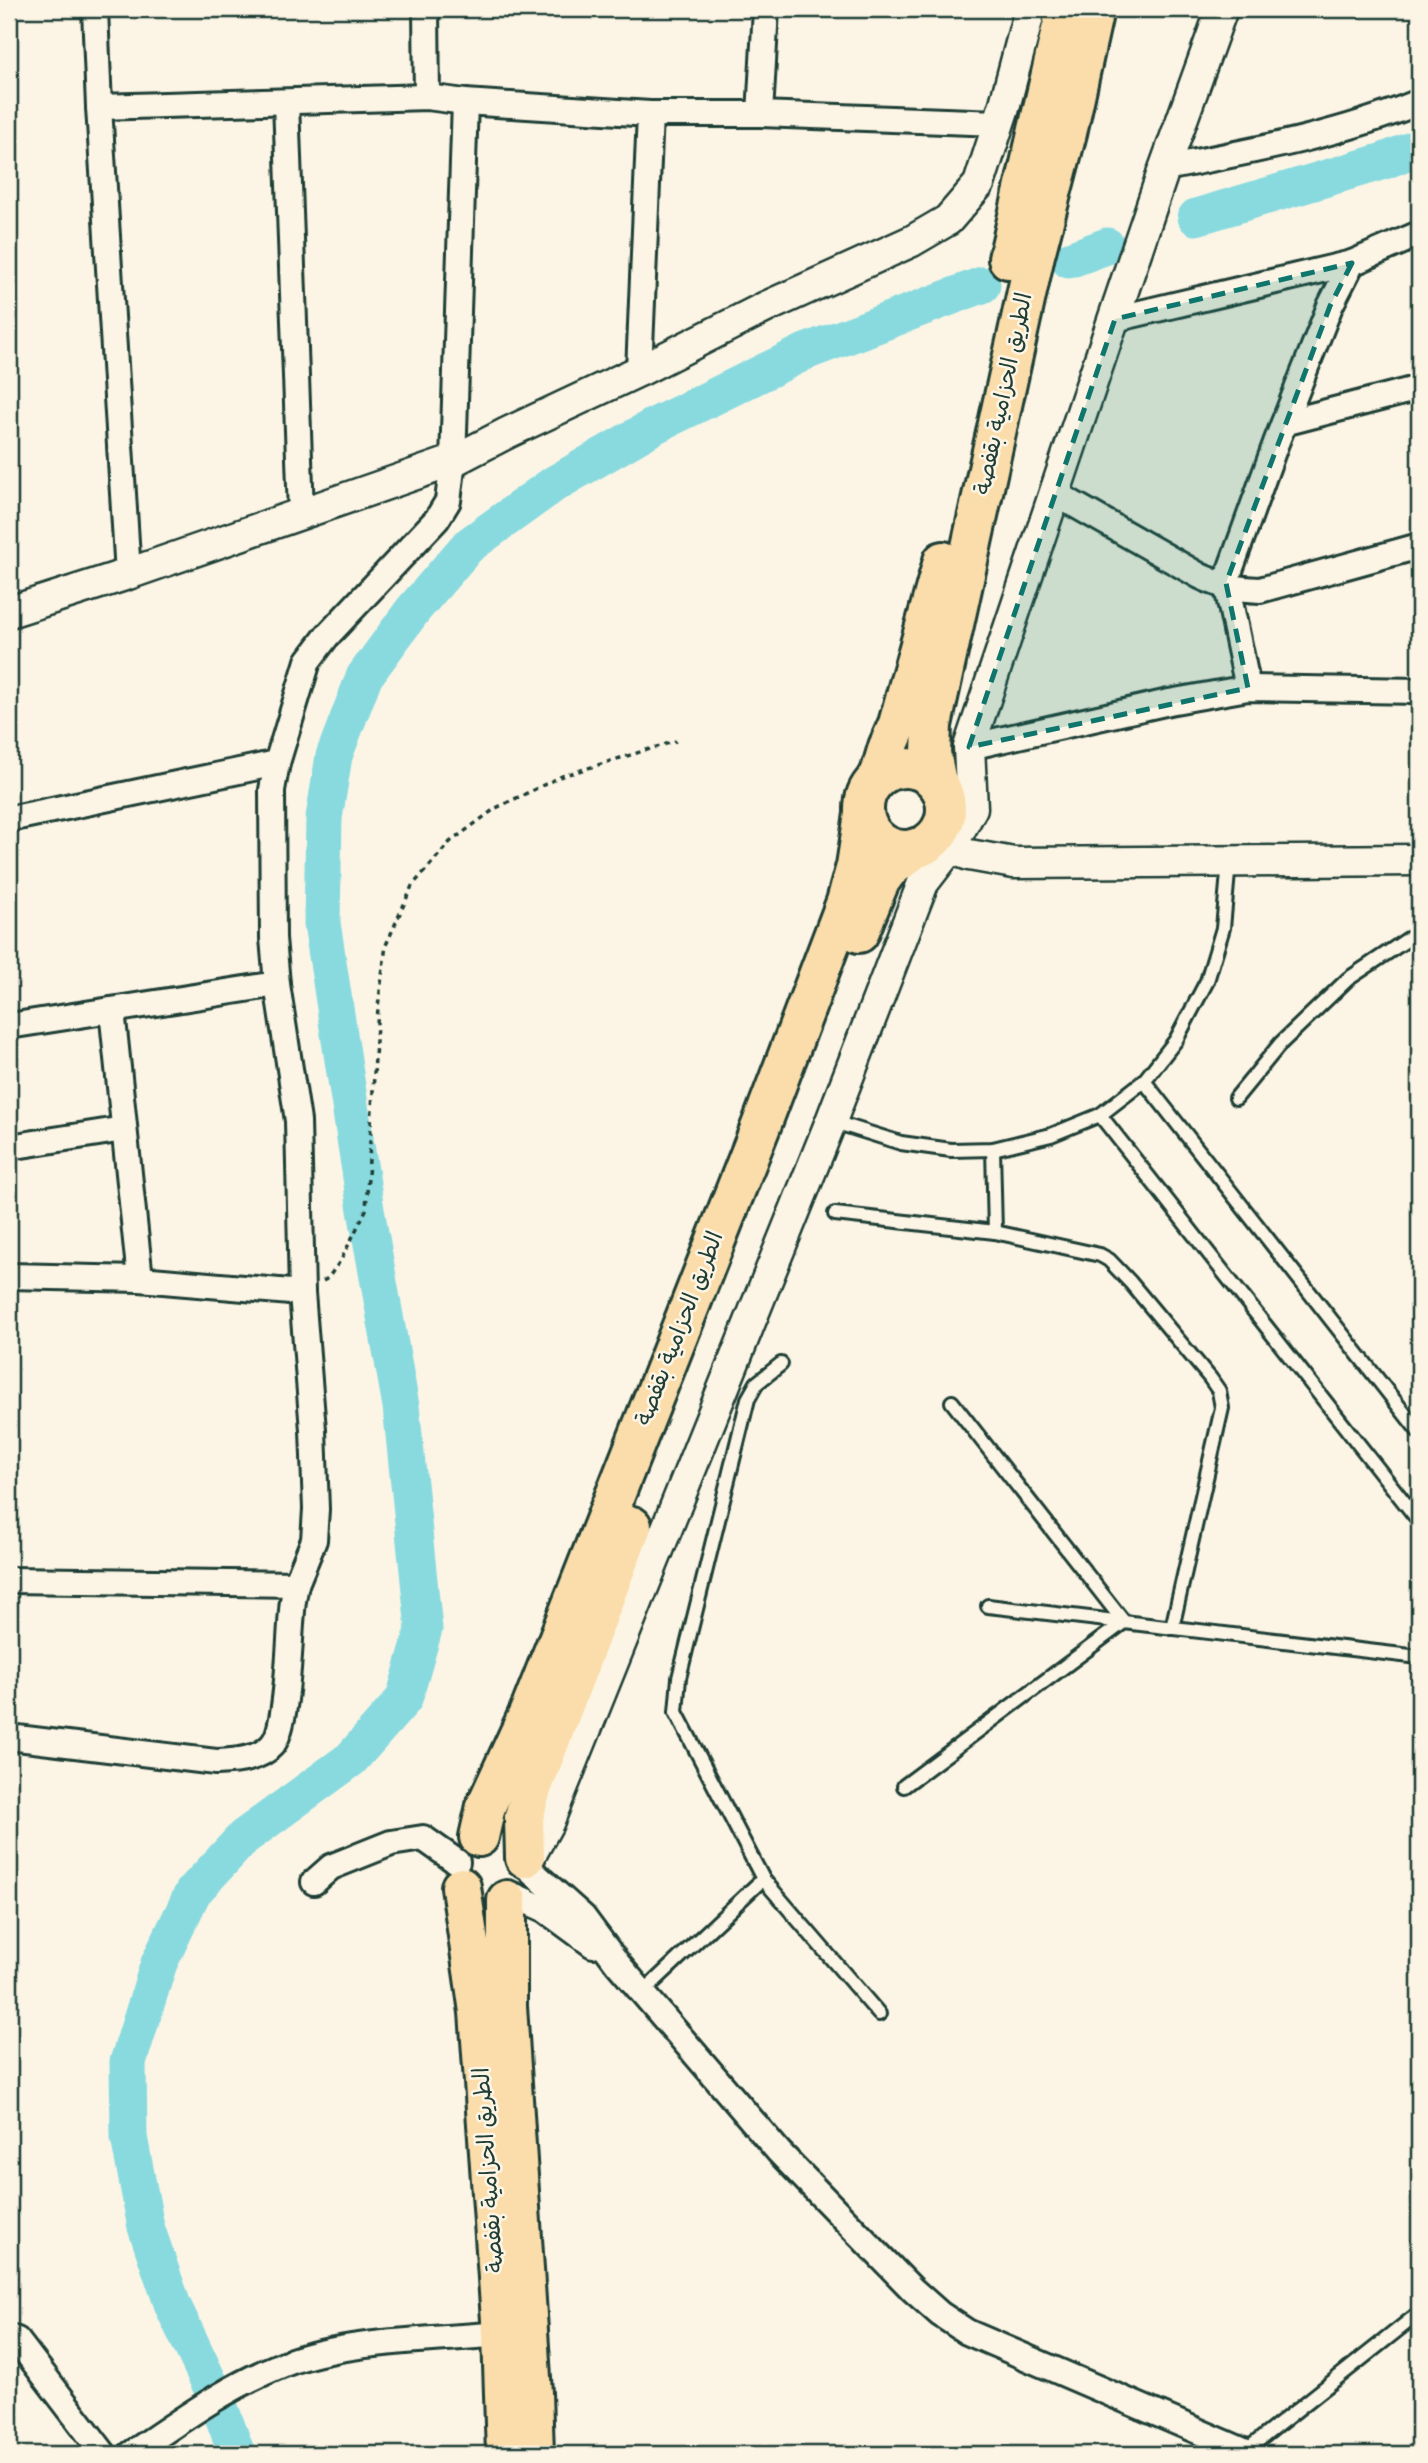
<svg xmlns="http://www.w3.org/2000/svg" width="1428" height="2463" viewBox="0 0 1428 2463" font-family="'Indie Flower','Playpen Sans Arabic',sans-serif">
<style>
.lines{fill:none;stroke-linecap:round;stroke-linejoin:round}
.river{stroke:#89dadf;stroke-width:37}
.service-casing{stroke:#1f3d34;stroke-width:18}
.minor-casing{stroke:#1f3d34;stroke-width:30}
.tertiary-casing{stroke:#1f3d34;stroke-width:35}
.primary-casing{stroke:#1f3d34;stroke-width:44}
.path{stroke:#1f3d34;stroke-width:3.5;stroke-dasharray:5 5;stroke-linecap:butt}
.service{stroke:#fcf5e5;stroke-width:12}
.minor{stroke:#fcf5e5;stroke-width:24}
.tertiary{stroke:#fcf5e5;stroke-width:30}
.primary{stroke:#fbddab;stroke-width:38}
.marked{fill:#0f766e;fill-opacity:0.2;stroke:#0f766e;stroke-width:5;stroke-dasharray:14 9;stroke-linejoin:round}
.labels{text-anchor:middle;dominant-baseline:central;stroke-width:5;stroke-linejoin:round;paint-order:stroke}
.street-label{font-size:23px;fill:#1f3d34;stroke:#fcf5e5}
</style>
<rect width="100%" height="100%" fill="#fcf5e5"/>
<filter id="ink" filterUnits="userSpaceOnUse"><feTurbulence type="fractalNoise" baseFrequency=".0143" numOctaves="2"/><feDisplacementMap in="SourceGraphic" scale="14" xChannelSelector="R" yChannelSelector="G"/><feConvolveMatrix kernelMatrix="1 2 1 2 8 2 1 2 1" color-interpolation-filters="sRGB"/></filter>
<g filter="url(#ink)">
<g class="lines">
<g class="river">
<path d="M1196,217l188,-56 35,-14"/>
<path d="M1069,260l38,-14"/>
<path d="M237,2454l-21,-57 -43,-91 -27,-79 -17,-90 -1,-75 31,-99 34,-71 51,-55 107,-78 53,-60 20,-70 -23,-223 -35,-196 -44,-287 2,-105 10,-62 30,-79 49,-67 55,-64 86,-62 100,-58 151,-74 177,-67"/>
</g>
<defs>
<g id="service">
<path d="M1144,1081l275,351"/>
<path d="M1236,1098l45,-55 67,-64 60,-40 11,-4"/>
<path d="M1100,1115l319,406"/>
<path d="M831,1121l70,22 50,7 42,-1 58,-14 49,-20 44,-34 32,-41 31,-59 16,-53 6,-66"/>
<path d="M993,1149l2,83"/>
<path d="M835,1214l160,18 105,23 9,5 21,22 80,96 9,13 3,17 -50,220"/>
<path d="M781,1364l-24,19 -9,16 -69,279 -3,34 87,167 116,135"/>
<path d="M988,1606l431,51"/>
<path d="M904,1786l220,-164 -172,-220"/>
<path d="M642,1993l121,-114"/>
<path d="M1244,2452l175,-139"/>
</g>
<g id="minor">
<path d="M95,9l4,98 29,467"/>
<path d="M426,9l1,88"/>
<path d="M286,102l15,411"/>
<path d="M99,107l328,-10 38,5 185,12h110l238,9"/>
<path d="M760,114l6,-105"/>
<path d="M1165,168c86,-17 172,-32 254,-66"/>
<path d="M1115,319l237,-56"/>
<path d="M639,371l11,-257"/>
<path d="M1284,423l135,-35"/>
<path d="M1056,494l144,82c20,10 37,13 60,14l159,-44"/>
<path d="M1224,587l52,-144 54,-137 22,-43 67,-29"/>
<path d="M1227,587l21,101"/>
<path d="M969,747l200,-45 79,-14 171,3"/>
<path d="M9,819l268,-56"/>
<path d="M112,1010l28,269"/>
<path d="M9,1026l268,-42"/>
<path d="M9,1147l115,-18"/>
<path d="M9,1276l131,3 162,14"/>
<path d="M9,1580l287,4"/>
<path d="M9,1737l207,25c19,-1 43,-2 56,-17 17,-18 17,-115 21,-144l3,-17 18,-44 2,-31 -3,-79 -11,-137 -4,-172 -21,-137 -4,-46 -1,-148 5,-27 31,-102 19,-25 110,-117 11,-18 5,-40 12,-359"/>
<path d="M527,1867l56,50 35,47 161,188 134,138 27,24 27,18 284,122"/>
<path d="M314,1882l17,-15 60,-24 32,-5 34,24"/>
<path d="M515,1896l29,13 49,36"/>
<path d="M9,2337l8,3 87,114"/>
<path d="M131,2454c49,-33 97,-68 153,-90 61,-24 152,-24 218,-30"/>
</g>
<g id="tertiary">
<path d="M9,612l119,-38 325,-113 54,-28 132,-62 127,-64 146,-66 36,-21 31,-36 26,-80 25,-95"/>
<path d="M933,842l36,13 45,8 405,-3"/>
<path d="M526,1863l22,-40 283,-702 92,-238 27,-35 22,-40 -3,-61 193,-572 60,-166"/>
</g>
<g id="primary">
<path d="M1008,259l58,-250"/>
<circle cx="905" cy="809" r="41"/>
<path d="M879,777l9,-30 10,-23 45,-163"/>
<path d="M937,782l-6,-29 1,-28 103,-470 32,-122 27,-124"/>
<path d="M859,933l21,-52 8,-11 28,-22"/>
<path d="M479,1837l7,-31 45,-98 230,-582 85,-224 10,-36 8,-52"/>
<path d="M525,1858l-1,-41 8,-28 100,-263"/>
<path d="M461,1887l18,125 23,322 4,120"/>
<path d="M507,1900v106l25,387 2,61"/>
</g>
</defs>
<use href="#service" class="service-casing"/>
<use href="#minor" class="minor-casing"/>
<use href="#tertiary" class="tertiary-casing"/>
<use href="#primary" class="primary-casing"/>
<path class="path" d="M323,1281l5,-3 13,-18 25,-50 12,-203 8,-62 26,-59 38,-44 46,-34 66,-32 114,-35"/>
<use href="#service" class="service"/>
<use href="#minor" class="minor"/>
<use href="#tertiary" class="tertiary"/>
<use href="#primary" class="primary"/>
</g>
</g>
<path class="marked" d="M1352,263l-22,43 -104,277 22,105 -279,59 146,-428z"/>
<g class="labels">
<g class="street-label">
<text transform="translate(1005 394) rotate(-78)">الطريق الحزامية بقفصة</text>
<text transform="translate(681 1329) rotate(-69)">الطريق الحزامية بقفصة</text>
<text transform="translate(490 2170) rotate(-94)">الطريق الحزامية بقفصة</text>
</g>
</g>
<rect width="1428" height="2463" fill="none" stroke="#fcf5e5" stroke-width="35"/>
<rect x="18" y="18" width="1393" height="2428" fill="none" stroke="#1f3d34" stroke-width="2.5" filter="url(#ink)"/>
</svg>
